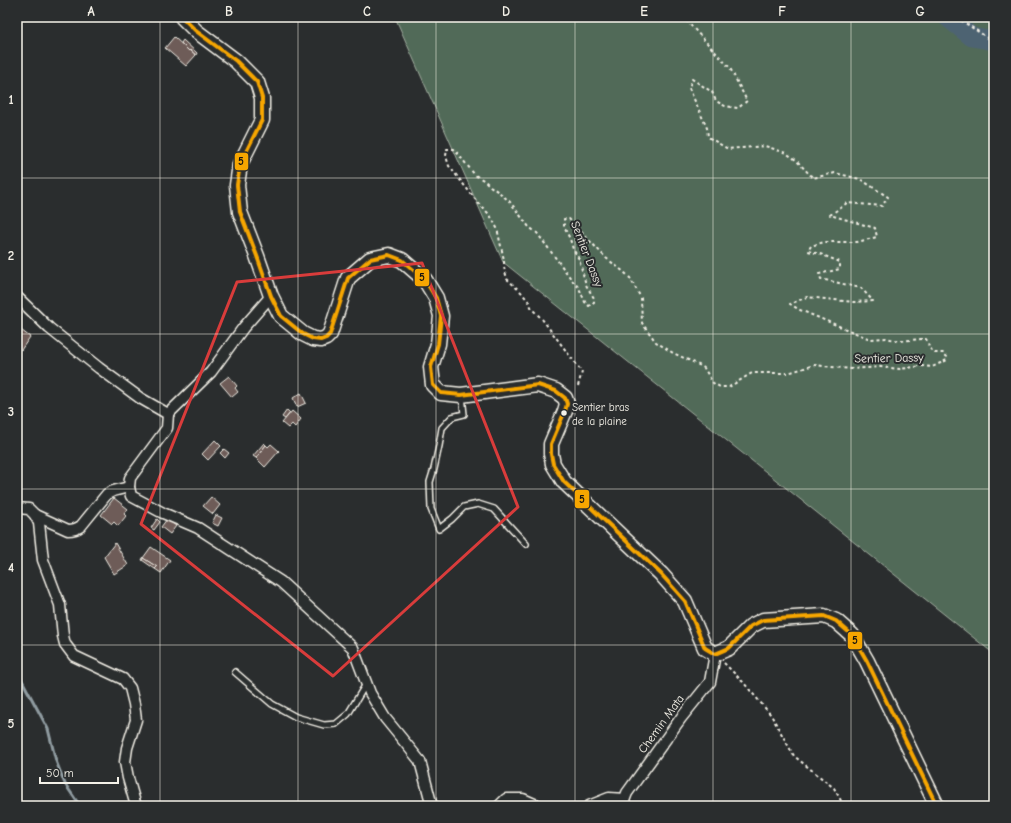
<svg xmlns="http://www.w3.org/2000/svg" width="1011" height="823" viewBox="0 0 1011 823" font-family="'Comic Neue',sans-serif">
<style>
.green{fill:#516a58;stroke:#a2aea0}
.lines{fill:none;stroke-linecap:round;stroke-linejoin:round}
.stream{stroke:#909ca1;stroke-width:3}
.river{stroke:#4e6472;stroke-width:19}
.building{fill:#6e5c59;stroke:#f4f1e8}
.lane-casing{stroke:#f4f1e8;stroke-width:8}
.street-casing{stroke:#f4f1e8;stroke-width:13}
.secondary-casing{stroke:#f4f1e8;stroke-width:17}
.path{stroke:#f4f1e8;stroke-width:2;stroke-dasharray:3 3;stroke-linecap:butt}
.lane{stroke:#2a2d2e;stroke-width:5}
.street{stroke:#2a2d2e;stroke-width:10}
.secondary{stroke:#2a2d2e;stroke-width:14}
.bus-1-casing{stroke:#2a2d2e;stroke-width:7}
.bus-1{stroke:#f7a600;stroke-width:4}
.marked{fill:none;stroke:#d93c3b;stroke-width:3;stroke-linejoin:round}
.grid{fill:none;stroke:#f4f1e8;stroke-width:1;stroke-opacity:0.55}
.bus-dot{fill:#f4f1e8;stroke:#2a2d2e;stroke-width:1.5}
.labels{text-anchor:middle;dominant-baseline:central;stroke-width:4;stroke-linejoin:round;paint-order:stroke}
.bus-label{font-size:11px;fill:#f4f1e8;stroke:#2a2d2e;text-anchor:start}
.street-label{font-size:12px;fill:#f4f1e8;stroke:#2a2d2e}
.line-badge{stroke:#2a2d2e;stroke-width:1.5}
.pale-badge-label{font-size:11px;text-anchor:middle;font-weight:bold;fill:#111}
.neatline{fill:none;stroke:#f4f1e8;stroke-width:1.5}
.grid-label{font-size:13px;text-anchor:middle;font-weight:bold;fill:#f4f1e8}
</style>
<rect width="100%" height="100%" fill="#2a2d2e"/>
<filter id="ink" filterUnits="userSpaceOnUse"><feTurbulence type="fractalNoise" baseFrequency=".025" numOctaves="2"/><feDisplacementMap in="SourceGraphic" scale="8" xChannelSelector="R" yChannelSelector="G"/><feConvolveMatrix kernelMatrix="1 2 1 2 8 2 1 2 1" color-interpolation-filters="sRGB"/></filter>
<g filter="url(#ink)">
<path class="green" d="M395,17h599v637l-491,-392z"/>
<g class="lines">
<path class="stream" d="M17,671l31,58 8,32 9,23 15,22"/>
<path class="river" d="M947,17l25,20 22,4"/>
</g>
<g class="building">
<path d="M174,37l15,14 1,-1 6,5 -10,11 -21,-18z"/>
<path d="M183,40l14,13 -1,2 -6,-5 -1,1 -8,-8z"/>
<path d="M17,327l13,10 -9,13 -4,-3z"/>
<path d="M229,376l8,10 -2,2 3,4 -6,5 -12,-14z"/>
<path d="M301,393l5,10 -9,4 -4,-9z"/>
<path d="M287,410l3,3 -5,6 -3,-2z"/>
<path d="M292,411l9,8 -6,8 -3,-3 -4,4 -6,-5z"/>
<path d="M215,440l6,6 -13,14 -6,-6z"/>
<path d="M264,443l2,2 -10,13 -3,-2z"/>
<path d="M271,444l8,7 -14,16 -9,-9 10,-13 2,2z"/>
<path d="M224,449l5,4 -4,5 -5,-5z"/>
<path d="M211,497l9,8 -7,9 -10,-8z"/>
<path d="M114,498l14,11 -4,5 2,2 -8,10 -4,-4 -2,2 -11,-9z"/>
<path d="M216,515l6,3 -4,8 -6,-3z"/>
<path d="M157,519l3,3 -6,8 -3,-2z"/>
<path d="M167,519l9,7 -6,8 -9,-7z"/>
<path d="M115,543l13,22 -14,9 -10,-17z"/>
<path d="M151,547l19,13 -9,13 -6,-4 2,-2 -14,-9z"/>
<path d="M143,558l14,9 -2,2 -13,-9z"/>
</g>
<g class="lines">
<defs>
<g id="lane">
<path d="M462,396l2,18 -12,3 -10,11 -3,18 -5,23 -4,13 1,27 8,20 13,-10 12,-12 14,-3 16,5 32,35"/>
<path d="M235,672l37,32 24,13 28,8 12,-1 12,-10 18,-30"/>
</g>
<g id="street">
<path d="M271,296l-28,32 -32,44 -43,42 -1,14 -37,50 -1,9 2,9 32,17 35,15 83,54 72,66 17,45 15,25 35,43 12,45"/>
<path d="M17,297l32,31 50,40 41,30 28,16"/>
<path d="M17,508l12,1 6,6 4,8 4,37 17,45 3,31 2,8 9,12 49,23 7,9 4,16 2,16 -9,28 -2,14 3,16 8,28"/>
<path d="M35,515l33,15c6,0 9,-1 13,-4l26,-32 6,-3 16,-4"/>
<path d="M499,806l7,-7h17l16,7"/>
<path d="M589,806l20,-8 15,1"/>
<path d="M622,806l5,-13 54,-75 29,-36 5,-28"/>
</g>
<path id="secondary" d="M182,17l14,14 40,30 21,21 5,16v22l-22,44 -3,21 3,27 17,44 14,40 10,20 22,18 10,5 8,1 5,-2 4,-4 18,-56 22,-19 19,-4 13,5 23,20 11,18 5,18 -3,28 -7,23 2,18 8,8 20,2 77,-10 18,6 9,7 2,6 -2,7 -14,33v10l2,10 11,18 97,92 24,27 20,47 10,6 14,-6 22,-22 12,-6 61,-4 12,5 16,14 15,26 70,145"/>
</defs>
<use href="#lane" class="lane-casing"/>
<use href="#street" class="street-casing"/>
<use href="#secondary" class="secondary-casing"/>
<g class="path">
<path d="M956,17l38,25"/>
<path d="M578,386l4,-14 -40,-53 -10,-10 -3,-7 -8,-10 -14,-13 -3,-12v-7l-7,-32 -7,-13 -11,-11 -30,-38 -3,-10 1,-7h7l21,26 10,6 5,5 10,7 10,9 19,25 8,6 35,47 7,8 6,14 4,4 5,-4v-4l-8,-13 -7,-26 -6,-10 -3,-10 -6,-12v-8h5l37,39 18,14 6,6 11,20 1,25 14,19 17,11 22,10 9,5 9,15 7,4h9l23,-14h36l26,-8 37,4 30,-2 19,2 22,-3 10,1 15,-7v-3l-1,-1 -2,-3h-9l-6,-5 -1,-6 -2,-3h-5l-21,2 -14,-3 -16,1 -70,-29 -10,-6 17,-7 46,5 20,-1 -12,-13 -40,-9 -2,-5 21,-5v-7l-20,-8 -12,-3 3,-5 13,-4h33l20,-5 -2,-9 -45,-13 17,-12 35,3 6,-9 -28,-18 -25,-6 -22,5 -17,-18 -10,-7 -21,-7 -37,3 -20,-12 -1,-9 -18,-40 3,-9 20,13 4,9 9,5 13,2 9,-7 -17,-33 -47,-51"/>
<path d="M724,663l19,19 28,33 23,41 40,32 10,18"/>
</g>
<use href="#lane" class="lane"/>
<use href="#street" class="street"/>
<use href="#secondary" class="secondary"/>
<defs>
<path id="bus-1" d="M182,17l14,14 40,30 21,21 5,16v22l-22,44 -3,21 3,27 17,44 14,40 10,20 22,18 10,5 8,1 5,-2 4,-4 18,-56 22,-19 19,-4 13,5 23,20 11,18 5,18 -3,28 -7,23 2,18 8,8 20,2 77,-10 18,6 9,7 2,6 -2,7 -14,33v10l2,10 11,18 97,92 24,27 20,47 10,6 14,-6 22,-22 12,-6 61,-4 12,5 16,14 15,26 70,145"/>
</defs>
<use href="#bus-1" class="bus-1-casing"/>
<use href="#bus-1" class="bus-1"/>
</g>
</g>
<path class="marked" d="M422,263l96,244 -185,169 -192,-152 96,-242z"/>
<path class="grid" d="M160,17v789M298,17v789M436,17v789M575,17v789M713,17v789M851,17v789M17,178h977M17,334h977M17,489h977M17,645h977"/>
<circle class="bus-dot" cx="564" cy="413" r="3.5"/>
<g class="labels">
<g class="bus-label">
<text x="572" y="407">Sentier bras<tspan x="572" dy="14">de la plaine</tspan></text>
</g>
<g class="street-label">
<text transform="translate(587 254) rotate(69)">Sentier Dassy</text>
<text transform="translate(889 358) rotate(-1)">Sentier Dassy</text>
<text transform="translate(661 724) rotate(-54)">Chemin Mata</text>
</g>
</g>
<g class="line-badge">
<rect x="234" y="152" width="15" height="19" rx="4" fill="#f7a600"/>
<rect x="414" y="268" width="16" height="19" rx="4" fill="#f7a600"/>
<rect x="574" y="489" width="16" height="20" rx="4" fill="#f7a600"/>
<rect x="847" y="631" width="16" height="19" rx="4" fill="#f7a600"/>
</g>
<g class="pale-badge-label">
<text x="241" y="165">5</text>
<text x="422" y="281">5</text>
<text x="582" y="503">5</text>
<text x="855" y="644">5</text>
</g>
<rect width="1011" height="823" fill="none" stroke="#2a2d2e" stroke-width="44"/>
<path d="M40 777v6h78v-6" fill="none" stroke="#f4f1e8" stroke-width="2"/>
<text x="46" y="777" font-size="12" fill="#f4f1e8" stroke="#2a2d2e" stroke-width="3" paint-order="stroke">50 m</text>
<rect x="22" y="22" width="967" height="779" class="neatline"/>
<g class="grid-label">
<text x="91" y="16">A</text>
<text x="229" y="16">B</text>
<text x="367" y="16">C</text>
<text x="506" y="16">D</text>
<text x="644" y="16">E</text>
<text x="782" y="16">F</text>
<text x="920" y="16">G</text>
<text x="11" y="104">1</text>
<text x="11" y="260">2</text>
<text x="11" y="416">3</text>
<text x="11" y="572">4</text>
<text x="11" y="728">5</text>
</g>
</svg>
